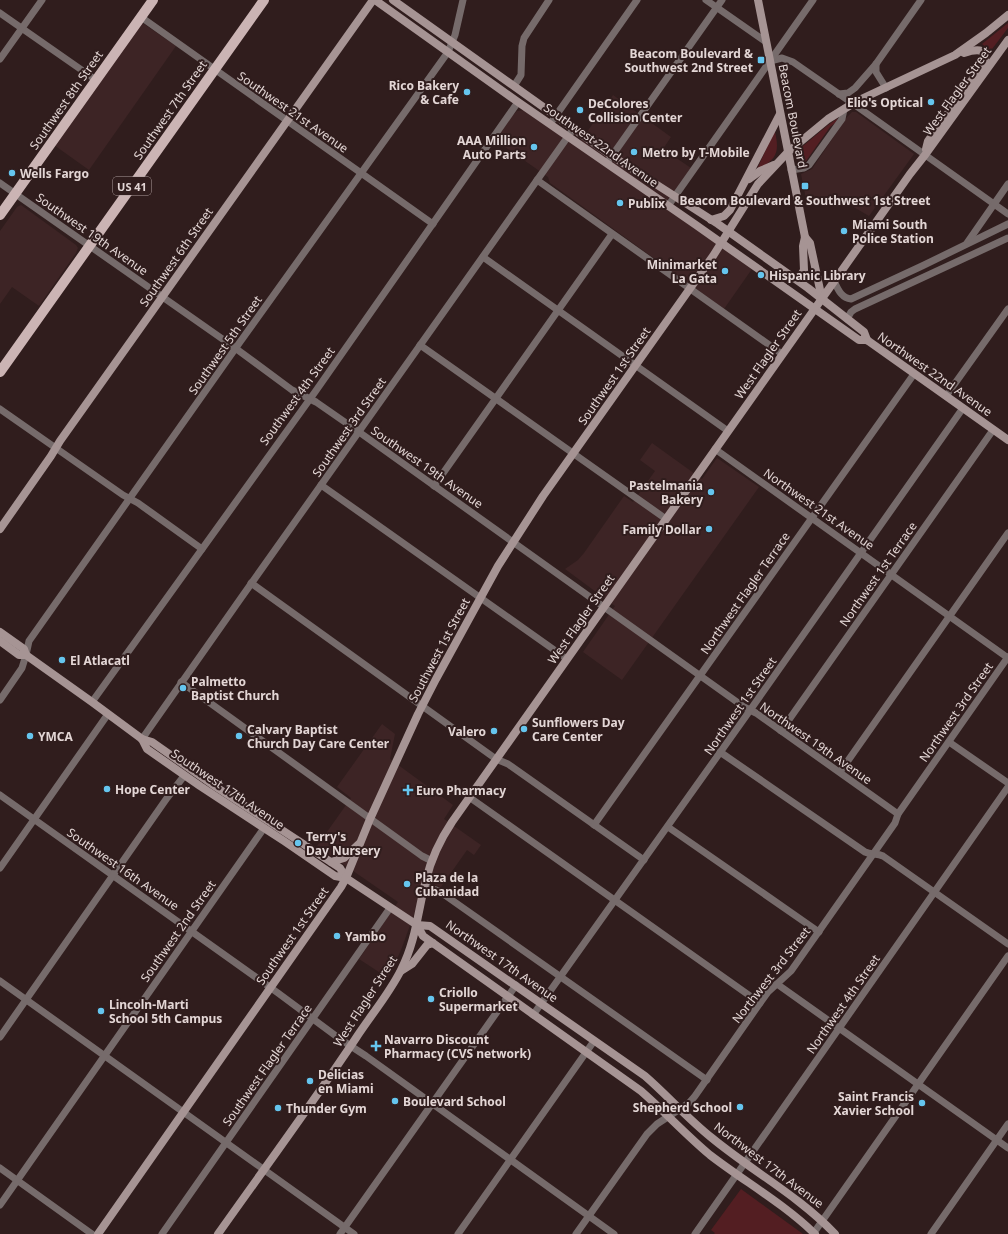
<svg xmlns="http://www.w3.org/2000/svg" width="1008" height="1234" viewBox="0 0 1008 1234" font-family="'Noto Sans',sans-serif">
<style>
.built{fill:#3d2425}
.green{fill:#531e22}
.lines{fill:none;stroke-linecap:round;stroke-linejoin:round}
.street{stroke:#766b6b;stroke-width:7}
.secondary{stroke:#a69494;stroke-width:8}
.primary{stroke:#cbb4b4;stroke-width:10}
.poi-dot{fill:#65c5ee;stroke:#301d1d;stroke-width:1.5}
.labels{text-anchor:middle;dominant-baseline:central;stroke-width:4;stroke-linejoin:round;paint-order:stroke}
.shield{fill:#301d1d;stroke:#ad9e9e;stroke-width:1}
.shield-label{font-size:11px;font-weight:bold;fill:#e3d6d5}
.poi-label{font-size:12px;font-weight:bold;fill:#e3d6d5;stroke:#301d1d;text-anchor:start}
.street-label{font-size:12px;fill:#e3d6d5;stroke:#301d1d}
</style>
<rect width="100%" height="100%" fill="#301d1d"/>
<g class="built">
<path d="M141,22l35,24 -87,124 -35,-25z"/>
<path d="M613,95l58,42 -8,12 28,19 -27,38 88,63 -28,40 -174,-126 -2,-6 -53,-37 16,-23 6,-6 8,-1 52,36z"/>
<path d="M852,112h4l58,42 -45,62 -24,-14 -13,-3 -25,5 -6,-30 11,-5 35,-52z"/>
<path d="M21,205l55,40 2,3 -2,5 -37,53 -27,-19 -12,17v-73l17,-24z"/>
<path d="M652,443l50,36 15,-21 42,29 -137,193 -39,-28 32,-46 -50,-37 13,-9 6,-7 40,-57 9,6 22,-31 -15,-11z"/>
<path d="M382,724l13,10 -5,25 63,46 -9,14 37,26 -7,10 -7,-5 -26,37 -19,-7 -6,29 -15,41 -13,28 -29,-19 39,-57 -81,-56 34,-48 -14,-11z"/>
</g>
<g class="green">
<path d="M1008,23v5l-19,25 -2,-5 -5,-4z"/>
<path d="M838,118l-3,5 -5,4 -24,34 -2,2 -3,1 -2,-2 -2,-11 31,-26z"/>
<path d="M774,132h1c5,21 1,28 -18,37z"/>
<path d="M741,1189l62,45h-89l1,-1 -4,-3z"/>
</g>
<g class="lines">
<g class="street">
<path d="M706,0l60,42"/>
<path d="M0,13l96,67"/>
<path d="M141,17l292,207"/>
<path d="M0,59l42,-59"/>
<path d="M770,61l12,-3 11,4 69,48 146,104"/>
<path d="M876,64v8l10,16"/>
<path d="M514,86l7,-11 1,-29 2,-8 25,-38"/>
<path d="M839,94l9,-1 7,-5 21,-24 45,-64"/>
<path d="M550,124l87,-124"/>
<path d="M609,160l113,-160"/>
<path d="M791,170l13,-2 5,-3 33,-46 2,-10"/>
<path d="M537,180l245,174"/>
<path d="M0,183l231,162 61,45 24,12 36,25 392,280 12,6 142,101"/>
<path d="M668,206l145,-206"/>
<path d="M967,243l41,-59"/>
<path d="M483,257l245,174"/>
<path d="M834,281c4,8 7,17 17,18l71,-33 86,-42"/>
<path d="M847,319l4,-7 4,-3 153,-71"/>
<path d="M420,345l246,174"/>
<path d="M946,396l62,-87"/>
<path d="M0,409l123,86 15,8 64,46"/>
<path d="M715,449l293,209"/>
<path d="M321,485l246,174"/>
<path d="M434,486l178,-252"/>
<path d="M251,583l245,176 12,5 136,96"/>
<path d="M181,682l241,174 10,5"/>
<path d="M0,700l22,-32 4,-13 3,-14 211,-299 208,-290 7,-17 8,-35"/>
<path d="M92,702l223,-310 203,-290"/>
<path d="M781,731l212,-301"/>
<path d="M142,739l99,-141 333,-470"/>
<path d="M949,742l59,41"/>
<path d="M720,752l145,100c6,3 12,1 18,4l125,88"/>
<path d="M840,772l168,-239"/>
<path d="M0,795l278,198 62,46 26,17 248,178"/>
<path d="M469,797l291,206"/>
<path d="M594,825l320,-451"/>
<path d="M668,827l151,105"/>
<path d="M0,868l108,-154"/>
<path d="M425,886l14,5 268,189"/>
<path d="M0,981l354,253"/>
<path d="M777,984l231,164"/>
<path d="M533,1015l213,-299 217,-308"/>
<path d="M0,1037l167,-239 17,-22"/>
<path d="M0,1168l92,66"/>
<path d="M0,1205l264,-377"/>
<path d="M162,1234l228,-326"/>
<path d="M340,1234l176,-249"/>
<path d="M458,1234l136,-193"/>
<path d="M576,1234l71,-100 10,-10 32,-21 6,-7 65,-93 8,-11 23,-21 104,-148 3,-9 110,-157"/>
<path d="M695,1234l313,-447"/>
<path d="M813,1234l195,-278"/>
<path d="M931,1234l77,-110"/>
</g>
<g class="secondary">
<path d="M375,0l143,102 178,123 163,115h8l141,100"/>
<path d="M393,0l219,156 106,68 90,64 56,44 3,8"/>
<path d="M758,0l47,237 -2,9 1,24 -3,5 -8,3"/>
<path d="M926,149l2,-8 56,-78c6,-17 -11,-13 -20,-10"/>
<path d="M749,179l11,-8 14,-6"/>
<path d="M711,220l13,-4 6,-6 50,-96"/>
<path d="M805,237l5,6 12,56"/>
<path d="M0,529l51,-73 9,-15 313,-441"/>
<path d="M0,632l24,17 2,6"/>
<path d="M0,641l19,14h7l66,47 50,37 5,10 53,37 84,55 51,35 11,2 71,47 13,1 215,150c23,20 43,43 67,62 40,33 87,58 123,96"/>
<path d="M142,739l10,3 64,45 124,81 6,10"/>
<path d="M331,862l13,-4 15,-14"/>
<path d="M417,925l6,11 218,155c24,21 45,44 69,64 35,27 73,48 105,79"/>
<path d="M401,971l11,-7 15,-19 6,-2"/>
<path d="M98,1234l243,-347 5,-9 24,-59 48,-105 18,-35 62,-113 45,-70 170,-240 45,-72 30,-32 40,-33 29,-18 98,-46 31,-22 22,-18"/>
<path d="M218,1234c46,-65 94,-130 138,-196 15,-23 33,-44 45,-68 15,-29 17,-60 25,-90 5,-21 14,-40 26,-58l458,-648 15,-19 83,-115"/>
</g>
<g class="primary">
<path d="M0,215l153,-215"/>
<path d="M0,372l264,-372"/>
</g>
</g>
<g class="poi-dot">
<rect x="757" y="56" width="8" height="8" rx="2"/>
<circle cx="467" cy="92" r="4"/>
<circle cx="931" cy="102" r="4"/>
<circle cx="580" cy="110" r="4"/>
<circle cx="534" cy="147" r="4"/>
<circle cx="634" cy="152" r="4"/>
<circle cx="12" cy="173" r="4"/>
<rect x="801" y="182" width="8" height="8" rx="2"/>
<circle cx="620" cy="203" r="4"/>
<circle cx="844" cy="231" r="4"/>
<circle cx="725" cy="271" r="4"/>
<circle cx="761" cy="275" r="4"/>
<circle cx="711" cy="492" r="4"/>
<circle cx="709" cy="529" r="4"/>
<circle cx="62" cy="660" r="4"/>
<circle cx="183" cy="688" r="4"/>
<circle cx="524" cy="729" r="4"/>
<circle cx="494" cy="731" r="4"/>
<circle cx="30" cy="736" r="4"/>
<circle cx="239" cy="736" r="4"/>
<circle cx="107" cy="789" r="4"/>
<path d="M406 784h4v4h4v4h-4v4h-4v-4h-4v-4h4z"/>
<circle cx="298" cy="843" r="4"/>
<circle cx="407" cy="884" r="4"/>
<circle cx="337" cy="936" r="4"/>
<circle cx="431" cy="999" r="4"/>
<circle cx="101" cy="1011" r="4"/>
<path d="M374 1040h4v4h4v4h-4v4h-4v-4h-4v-4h4z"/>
<circle cx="310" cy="1081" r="4"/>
<circle cx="395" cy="1101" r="4"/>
<circle cx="922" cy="1103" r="4"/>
<circle cx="740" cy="1107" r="4"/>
<circle cx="278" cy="1108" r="4"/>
</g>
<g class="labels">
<rect class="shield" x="113" y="177" width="38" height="18" rx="3"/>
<g class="shield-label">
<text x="132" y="186">US 41</text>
</g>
<g class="poi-label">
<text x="753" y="53" text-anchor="end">Beacom Boulevard &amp;<tspan x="753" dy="14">Southwest 2nd Street</tspan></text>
<text x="459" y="85" text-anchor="end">Rico Bakery<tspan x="459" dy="14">&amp; Cafe</tspan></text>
<text x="923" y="102" text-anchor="end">Elio's Optical</text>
<text x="588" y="103">DeColores<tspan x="588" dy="14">Collision Center</tspan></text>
<text x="526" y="140" text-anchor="end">AAA Million<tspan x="526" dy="14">Auto Parts</tspan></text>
<text x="642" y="152">Metro by T-Mobile</text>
<text x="20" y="173">Wells Fargo</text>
<text x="805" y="200" text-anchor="middle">Beacom Boulevard &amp; Southwest 1st Street</text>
<text x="628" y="203">Publix</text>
<text x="852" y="224">Miami South<tspan x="852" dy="14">Police Station</tspan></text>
<text x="717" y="264" text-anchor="end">Minimarket<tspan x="717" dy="14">La Gata</tspan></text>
<text x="769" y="275">Hispanic Library</text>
<text x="703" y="485" text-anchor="end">Pastelmania<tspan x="703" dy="14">Bakery</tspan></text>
<text x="701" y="529" text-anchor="end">Family Dollar</text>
<text x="70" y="660">El Atlacatl</text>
<text x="191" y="681">Palmetto<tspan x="191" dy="14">Baptist Church</tspan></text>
<text x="532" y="722">Sunflowers Day<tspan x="532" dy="14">Care Center</tspan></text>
<text x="247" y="729">Calvary Baptist<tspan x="247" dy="14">Church Day Care Center</tspan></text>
<text x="486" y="731" text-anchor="end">Valero</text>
<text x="38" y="736">YMCA</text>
<text x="115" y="789">Hope Center</text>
<text x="416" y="790">Euro Pharmacy</text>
<text x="306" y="836">Terry's<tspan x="306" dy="14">Day Nursery</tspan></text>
<text x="415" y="877">Plaza de la<tspan x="415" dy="14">Cubanidad</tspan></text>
<text x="345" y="936">Yambo</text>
<text x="439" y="992">Criollo<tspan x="439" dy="14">Supermarket</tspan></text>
<text x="109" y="1004">Lincoln-Marti<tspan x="109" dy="14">School 5th Campus</tspan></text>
<text x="384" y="1039">Navarro Discount<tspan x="384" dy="14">Pharmacy (CVS network)</tspan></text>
<text x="318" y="1074">Delicias<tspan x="318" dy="14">en Miami</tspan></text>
<text x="914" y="1096" text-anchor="end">Saint Francis<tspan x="914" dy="14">Xavier School</tspan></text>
<text x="403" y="1101">Boulevard School</text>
<text x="732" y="1107" text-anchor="end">Shepherd School</text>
<text x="286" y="1108">Thunder Gym</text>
</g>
<g class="street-label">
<text transform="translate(957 91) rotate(-54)">West Flagler Street</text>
<text transform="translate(66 100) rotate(-55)">Southwest 8th Street</text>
<text transform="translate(170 110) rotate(-55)">Southwest 7th Street</text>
<text transform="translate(293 112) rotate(35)">Southwest 21st Avenue</text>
<text transform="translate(793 116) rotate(79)">Beacom Boulevard</text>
<text transform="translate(601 145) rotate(35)">Southwest 22nd Avenue</text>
<text transform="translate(92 234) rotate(35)">Southwest 19th Avenue</text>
<text transform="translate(176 257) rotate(-55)">Southwest 6th Street</text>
<text transform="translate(225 345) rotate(-55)">Southwest 5th Street</text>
<text transform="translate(768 354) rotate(-55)">West Flagler Street</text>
<text transform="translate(935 374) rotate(35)">Northwest 22nd Avenue</text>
<text transform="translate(614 376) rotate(-55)">Southwest 1st Street</text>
<text transform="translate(297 396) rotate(-54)">Southwest 4th Street</text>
<text transform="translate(349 427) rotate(-55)">Southwest 3rd Street</text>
<text transform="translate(427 467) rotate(35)">Southwest 19th Avenue</text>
<text transform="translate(819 509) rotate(35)">Northwest 21st Avenue</text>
<text transform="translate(878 574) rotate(-55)">Northwest 1st Terrace</text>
<text transform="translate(745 593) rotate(-55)">Northwest Flagler Terrace</text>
<text transform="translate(581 619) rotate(-55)">West Flagler Street</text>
<text transform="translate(439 650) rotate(-62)">Southwest 1st Street</text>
<text transform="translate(740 706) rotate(-55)">Northwest 1st Street</text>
<text transform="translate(956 712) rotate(-55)">Northwest 3rd Street</text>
<text transform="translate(816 743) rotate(35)">Northwest 19th Avenue</text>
<text transform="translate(228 789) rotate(34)">Southwest 17th Avenue</text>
<text transform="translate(123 869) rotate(35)">Southwest 16th Avenue</text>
<text transform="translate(178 931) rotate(-55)">Southwest 2nd Street</text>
<text transform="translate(292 936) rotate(-55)">Southwest 1st Street</text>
<text transform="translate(502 961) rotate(35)">Northwest 17th Avenue</text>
<text transform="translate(771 975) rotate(-52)">Northwest 3rd Street</text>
<text transform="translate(365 1001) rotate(-57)">West Flagler Street</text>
<text transform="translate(843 1004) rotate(-55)">Northwest 4th Street</text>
<text transform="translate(267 1065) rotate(-55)">Southwest Flagler Terrace</text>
<text transform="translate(769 1165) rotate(37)">Northwest 17th Avenue</text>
</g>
</g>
</svg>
